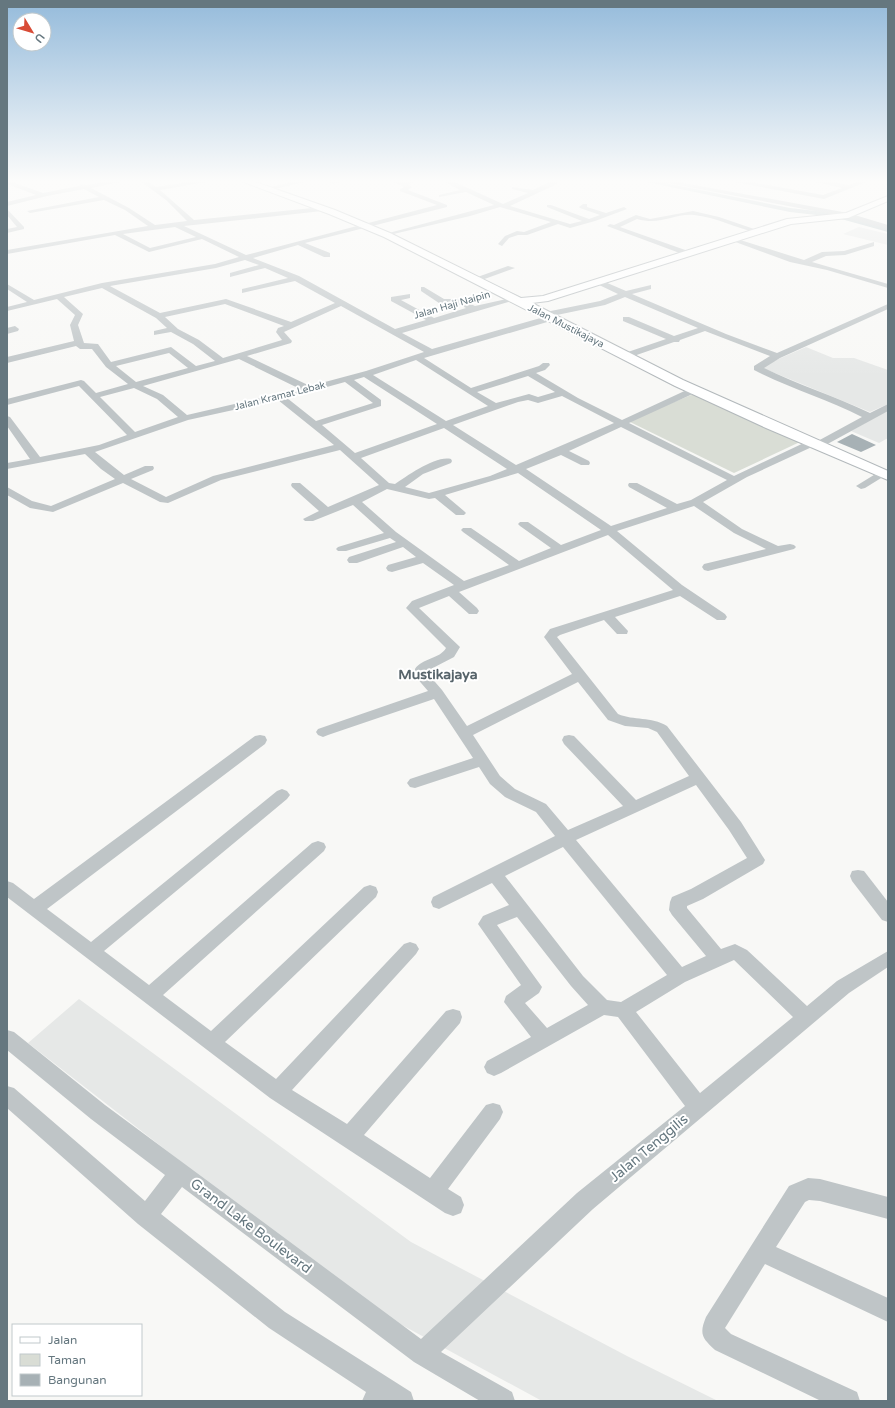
<svg xmlns="http://www.w3.org/2000/svg" width="895" height="1408" viewBox="0 0 895 1408" font-family="'Varela Round',sans-serif">
<style>
.built{fill:#e6e8e7}
.green{fill:#d9ddd5}
.lines{fill:none;stroke-linecap:round;stroke-linejoin:round}
.canal{fill:#b8c5c8;fill-rule:evenodd}
.building{fill:#a7b1b5}
.major-casing{stroke:#b3b9bc;stroke-width:2}
.minor{fill:#bfc5c7;fill-rule:evenodd}
.major{fill:#fff;fill-rule:evenodd}
.labels{text-anchor:middle;dominant-baseline:central;stroke-width:4;stroke-linejoin:round;paint-order:stroke}
.far-street-label{font-size:10px;fill:#65777f;stroke:#fff}
.quarter-label{font-size:14px;font-weight:bold;fill:#57646b;stroke:#fff}
.near-street-label{font-size:14px;fill:#65777f;stroke:#fff}
</style>
<rect width="100%" height="100%" fill="#f8f8f6"/>
<g class="built">
<path d="M859,227l29,7v11l-45,-11z"/>
<path d="M806,347l27,11h21l34,12v34l-18,8 -110,-45z"/>
<path d="M888,410v28l-9,5 -28,-12z"/>
<path d="M79,999l332,243 216,114 91,45h-176l-175,-95 -339,-263z"/>
</g>
<path class="green" d="M696,393l106,48 -68,32 -106,-52z"/>
<g class="lines">
<path class="canal" d="M637,180h13l140,28 44,5 54,15v4l-54,-15 -44,-5z"/>
</g>
<path class="building" d="M852,434l24,11 -15,7 -24,-10z"/>
<g class="lines">
<defs>
<path id="major" d="M238,180h12l85,30 55,23 131,65 22,-2 244,-77 59,-6 42,-17v5l-40,17 -57,6 -243,77 -16,2 151,77 205,91v9l-122,-52 -91,-42 -291,-149 -55,-23z"/>
</defs>
<use href="#major" class="major-casing"/>
<g class="minor">
<path d="M7,180l36,13 36,-7 3,-2 4,1 29,-5h15l-39,8 38,20 26,17 32,-4 -21,-21 -27,-20h7l10,7 45,-7h17l-58,10 34,30 128,-13 3,2 -3,2 -138,15 62,29 191,-50 -37,-14v-2l4,-2 -15,-7 14,2 19,-2 -14,4 4,3 -4,3 39,15v2l-142,36 25,10v4h-6l-26,-12 -45,13 46,18 96,53 31,-9 -35,-19v-4l19,-3v4l-9,2 33,18 32,-10 -10,-5h-17l-18,-12v-4h3l20,12h16l15,7 40,-9 4,2 -117,34 30,16 112,-32 -4,-2 1,-2 59,-12 18,-7 -23,-11 -1,-2 4,-2 28,12 25,-6v4l-19,5 94,40 51,19 111,-49v5l-108,49 -16,10c34,17 71,28 106,45l18,-9v7l-66,36 -8,-1 -67,31 -44,25 39,27 36,17 12,-2 4,1 2,2 -2,2 -86,22 -4,-1 -2,-3 2,-3 62,-15 -32,-16 -40,-27 -77,25 65,54 43,29 2,3 -2,3h-8l-37,-24 -65,21 13,14 -1,3h-10l-13,-14 -44,15 -3,2 61,77c16,7 33,2 49,12l74,96 24,38 -2,4 -60,35 -16,7v2l34,41 14,-5 12,6 60,56 30,-25 51,-30v16l-39,26 -256,216 -152,143 71,40 3,9h-35l-66,-39 -232,-175 -21,27 124,98 126,80 3,9h-52l4,-9 -97,-64 -131,-104 -131,-116v-22l7,2 131,113 20,-26 -74,-56 -84,-69v-20l7,2 91,73 316,234 156,-146 108,-87 -67,-89 -14,-2 -103,58 -7,3 -7,-3 -3,-6 3,-6 44,-24 -27,-35 2,-6 15,-11 -43,-61 5,-8 26,-11 -17,-22 -53,26 -6,-2 -2,-5 2,-5 122,-61 -19,-24 -31,-15 -15,-13 -11,-17 -64,21 -5,-1 -3,-4 3,-4 63,-21 -39,-59 -106,36 -5,2 -5,-2 -2,-3 2,-3 110,-38 -13,-15v-7c7,-11 25,-10 31,-21l-40,-40 6,-7 42,-16 -31,-22 -31,9 -4,-1 -2,-3 2,-3 28,-8 -13,-10 -46,16h-8l-2,-3 2,-3 47,-15 -6,-4 -44,13h-8l-2,-2 2,-2 46,-14 -31,-28 -40,16h-8l-2,-2 16,-8 -27,-24 -1,-2 1,-2h8l28,24 51,-22 -39,-35 -119,30 -53,23 -8,-1 -37,-19 -70,29 -23,-4 -23,-13v-8l25,14 19,5 64,-27 -14,-10 -16,-15 -78,15v-6l23,-4 -23,-33v-10l3,1 30,40 59,-12 28,-10 -48,-49 -72,19v-6l74,-19 3,1 12,12 32,-9 -22,-17 -14,-18h-12l-4,-3 -69,17v-6l67,-16 -4,-16 5,-10 -18,-16 -50,12v-4l20,-5 -20,-13v-5l27,16 68,-17 113,-19 24,-7 -37,-18 -53,13 -34,-17 -108,19v-4l141,-24 -23,-16 -21,-10 -74,13 -3,-2 72,-14 -15,-8 -37,7 -40,10v-4l29,-7 -29,-11zM175,227l21,10 -46,11 -27,-14zM245,260l14,5 -29,8v4l35,-9 23,10 -46,11v4l53,-12 40,22 -44,19 -65,-23 -66,14 -50,-27 106,-18zM102,288l54,30 11,10 -13,3v4l17,-3 22,12 22,17 -19,5 -25,-19 -60,15 -13,-18 -14,-1 -6,-18 5,-11 -19,-17zM625,297l73,31 -24,8 -45,-19h-6v4l43,18 -44,15v4h6l46,-16h5l1,-2 25,-9 65,25 -16,10v4c35,18 73,29 108,47l-46,25 -8,-1 -74,35 -105,-53 68,-31v-4h-6l-69,32 -44,-22 -42,-25 9,-3 5,-5 -1,-2h-6l-4,3 -68,22 -47,-30 130,-38 1,-2 -3,-2 53,-11zM225,304l59,22 -6,2 -2,4 6,8 -59,18 -24,-18 -21,-11 -13,-12zM341,306l83,46 -58,19 -56,15 -63,-30 44,-13 1,-2 -8,-9zM169,353l19,15 -52,14 -20,-16zM239,359l61,30 -113,26 -24,-20 -20,-9zM416,360l72,46 -42,15 -73,-46zM528,376l27,16 -17,5 -9,-3 -33,9 -19,-11zM364,377l73,47 -82,29 -33,-28 59,-19v-6l-27,-20zM345,382l28,21 -57,18 -29,-23zM134,388l23,11 21,18 -43,15 -35,-35zM562,396l52,27 -98,42 -63,-40 65,-23 10,-2 10,3zM278,400l56,45 -121,31 -47,21 -35,-18 22,-9 1,-2 -1,-2h-8l-21,9 -29,-23 93,-32zM621,427l106,53 -36,20 -14,4 -40,-21h-8l-1,2 1,2 38,21 -56,18 -85,-57 35,-14 20,10h8l1,-2 -1,-2 -20,-10zM444,428l63,41 -17,7 -61,17 -24,-6 18,-13 28,-11 1,-2 -1,-2c-15,-4 -44,17 -56,25l-6,-1 -28,-25zM518,473l83,57 -40,15 -33,-23h-8l-2,2 2,2 31,22 -32,13 -48,-33h-8l-2,2 2,2 46,33 -45,16 -68,-49 -34,-30 25,-13 42,10 6,-1 21,17h8l2,-2 -2,-2 -19,-16zM608,535l65,55 -123,39 -6,8 28,37 -105,52 -25,-36 -13,-15v-5l25,-13 6,-10 -41,-39 30,-12 20,18h8l2,-3 -2,-3 -18,-16zM578,682l30,38 17,6 23,2 9,4 32,44 -53,24 -62,-64 -5,-1 -5,1 -2,4 2,4 59,62 -55,24 -22,-26 -31,-15 -15,-13 -27,-41zM696,785l33,45 18,28 -56,31 -19,8 -2,5 -1,8 3,5 34,41 -24,11 -106,-127zM563,847l104,128 -46,27 -14,-2 -24,-24 -78,-100zM517,917l54,69 17,19 -41,23 -22,-25 14,-10 3,-6 -45,-62zM734,960l59,57 -93,76 -64,-81 49,-30z"/>
<path d="M300,180h13l-47,11 -3,-2z"/>
<path d="M324,180h24l-15,4z"/>
<path d="M441,180h9l53,24 25,-11 -16,-4v-2l21,3 20,-10h6l-2,4 -47,22 60,18 12,-3 -35,-14v-2h4l38,14 11,-4 -20,-7 -1,-1 4,-3h4v3l19,6 18,-6 3,2 -32,12 -25,7 -12,-4 -31,11h-9l-9,3 -7,8 -4,-2 7,-8 12,-5 7,1 27,-10 -51,-15 -30,9 -85,20v-2l109,-29 -28,-13 -27,5v-2l21,-5z"/>
<path d="M652,180h15l181,33 40,12v4l-24,-6 -18,-6z"/>
<path d="M724,180h15l84,15 19,-7 -35,-8h15l27,5 13,-5h9l-47,19z"/>
<path d="M7,209l17,18v2l-17,4v-4l10,-2 -10,-12z"/>
<path d="M693,211l26,6 41,14 -3,2c-21,-5 -41,-16 -63,-18 -20,-2 -33,11 -57,4l-17,8 68,24v4h-3l-78,-29 3,-2 4,1 22,-10 14,4z"/>
<path d="M730,238h4l70,22 18,-8 22,-1 30,-9v4l-29,9 -19,1 -14,6 76,22v4l-61,-18 -37,-8 -60,-22z"/>
<path d="M508,266l7,2 -36,13 -7,-2z"/>
<path d="M15,326l4,3 -1,2 -11,3v-6z"/>
<path d="M882,470l4,1 1,2 -1,2 -21,13 -4,1 -5,-3z"/>
<path d="M260,735l5,1 2,4 -2,4 -218,165 44,33 186,-151 5,-2 5,2 3,4 -3,4 -183,152 45,34 163,-142 6,-2 6,2 2,4 -2,4 -161,144 48,36 153,-144 6,-2 6,2 2,5 -2,5 -151,145 51,37 128,-135 6,-2 6,2 3,5 -3,5 -124,136 55,34 99,-113 7,-2 7,2 2,6 -2,6 -96,112 66,43 56,-73 7,-2 7,2 3,7 -3,7 -52,70 13,8 3,8 -3,8 -8,3 -8,-3 -175,-115 -263,-201v-16l6,2 21,16 221,-163z"/>
<path d="M858,870l6,1 24,31v20l-6,-2 -30,-39 -2,-5 2,-5z"/>
<path d="M808,1178l12,1 68,18v22l-68,-18 -11,-1 -4,2 -29,45 112,51v24l-123,-58 -40,64 6,6 126,58 3,9h-39l-106,-51c-13,-12 -16,-16 -9,-33l83,-131z"/>
</g>
<use href="#major" class="major"/>
</g>
<linearGradient id="sky" x2="0" y2="1"><stop stop-color="#95bbdb"/><stop offset="0.48" stop-color="#fcfcfb"/><stop offset="1" stop-color="#fcfcfb" stop-opacity="0"/></linearGradient>
<rect width="895" height="377" fill="url(#sky)"/>
<g class="labels">
<g class="far-street-label">
<text transform="translate(452 305) rotate(-16)">Jalan Haji Naipin</text>
<text transform="translate(566 326) rotate(27)">Jalan Mustikajaya</text>
<text transform="translate(280 396) rotate(-14)">Jalan Kramat Lebak</text>
</g>
<g class="quarter-label">
<text x="438" y="674">Mustikajaya</text>
</g>
<g class="near-street-label">
<text transform="translate(649 1148) rotate(-40)">Jalan Tenggilis</text>
<text transform="translate(251 1226) rotate(37)">Grand Lake Boulevard</text>
</g>
</g>
<rect width="895" height="1408" fill="none" stroke="#65777f" stroke-width="16"/>
<rect x="12" y="1324" width="130" height="72" fill="#ffffff" stroke="#c1c9cc"/>
<rect x="20" y="1337" width="20" height="6" fill="#ffffff" stroke="#c1c9cc"/>
<text x="48" y="1344" font-size="12" fill="#65777f">Jalan</text>
<rect x="20" y="1354" width="20" height="12" fill="#d9ddd5" stroke="#c1c9cc"/>
<text x="48" y="1364" font-size="12" fill="#65777f">Taman</text>
<rect x="20" y="1374" width="20" height="12" fill="#a7b1b5" stroke="#c1c9cc"/>
<text x="48" y="1384" font-size="12" fill="#65777f">Bangunan</text>
<g transform="translate(32 32) rotate(128)"><circle r="19" fill="#ffffff" stroke="#c1c9cc"/>
<path d="M0-3L7 15L0 10L-7 15Z" fill="#d84b36"/>
<text y="-6" font-size="11" font-weight="bold" text-anchor="middle" fill="#65777f">U</text>
</g>
</svg>
